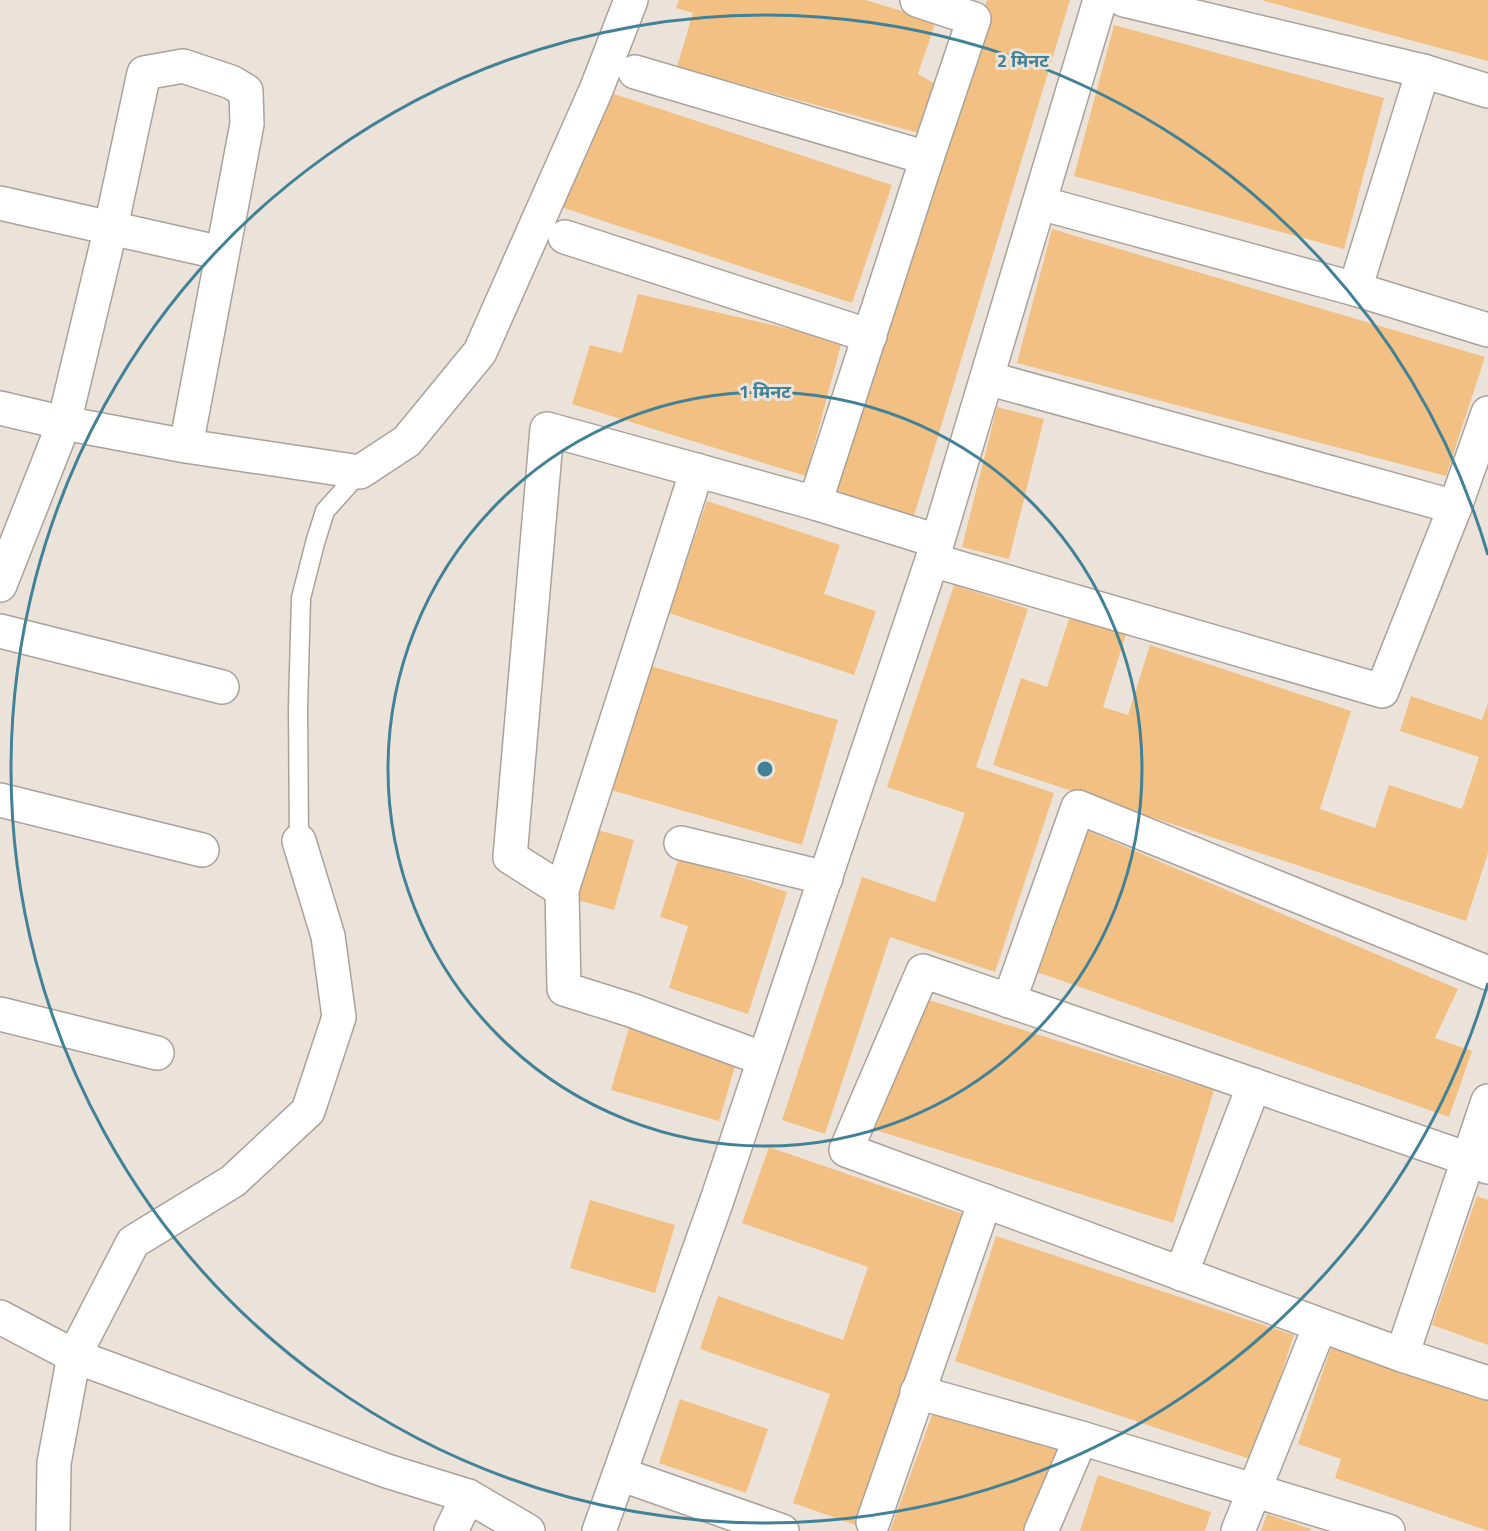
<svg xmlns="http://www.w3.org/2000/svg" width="1488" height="1531" viewBox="0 0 1488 1531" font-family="'Titillium Web','Noto Sans Devanagari',sans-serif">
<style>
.building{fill:#f2c082}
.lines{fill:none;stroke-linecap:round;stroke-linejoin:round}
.lane-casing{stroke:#aaa29a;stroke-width:21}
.street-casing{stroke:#aaa29a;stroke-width:36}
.lane{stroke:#fff;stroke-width:18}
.street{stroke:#fff;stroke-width:33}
.ring{fill:none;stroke:#428196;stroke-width:3}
.centre{fill:#428196;stroke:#ebe3da;stroke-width:3}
.ring-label{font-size:18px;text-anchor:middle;font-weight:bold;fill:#428196;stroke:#ebe3da;stroke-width:6;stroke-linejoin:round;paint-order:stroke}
</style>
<rect width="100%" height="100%" fill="#ebe3da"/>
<g class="building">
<path d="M679,0h186l71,21 -18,53 19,11 -18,48 -242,-66 16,-54 -17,-5z"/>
<path d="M987,0h83l-157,519 -77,-24 135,-450z"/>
<path d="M1264,0h224v61l-224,-60z"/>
<path d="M1114,25l270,73 -40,151 -270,-73z"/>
<path d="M611,93l281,92 -40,118 -291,-96z"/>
<path d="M1052,229l433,128 -39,119 -429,-113z"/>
<path d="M638,294l204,47 -36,135 -234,-72 18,-59 32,8z"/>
<path d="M997,407l47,12 -35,140 -47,-12z"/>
<path d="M707,501l133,44 -16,49 52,17 -22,64 -185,-62z"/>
<path d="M954,585l74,24 -52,158 78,26 -59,179 -105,-35 -65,197 -43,-14 80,-243 73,25 30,-89 -78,-26z"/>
<path d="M1071,613l56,18 -24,76 25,8 22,-70 201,66 -31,98 55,19 14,-43 73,24 17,-52 -79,-26 11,-35 71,24 6,-17v150l-22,68 -473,-156 28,-87 26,9z"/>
<path d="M647,665l191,55 -36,125 -191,-55z"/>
<path d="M594,829l40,11 -20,70 -40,-11z"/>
<path d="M1086,830l372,159 -23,49 37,13 -23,66 -412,-145z"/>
<path d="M679,857l108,35 -39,122 -79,-26 19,-62 -28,-9z"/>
<path d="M913,995l301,95 -41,133 -301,-94z"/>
<path d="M630,1024l108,32 -19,65 -108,-31z"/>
<path d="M769,1147l194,67 -107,311 -63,-22 37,-109 -130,-45 18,-53 125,44 25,-73 -126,-44z"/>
<path d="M1477,1196l11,4v145l-56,-20z"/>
<path d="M590,1200l85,25 -20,68 -85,-25z"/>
<path d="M996,1236l298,99 -41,125 -298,-99z"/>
<path d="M1333,1342l155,54v135l-153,-53 6,-19 -43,-15z"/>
<path d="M680,1399l88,30 -22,64 -87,-30z"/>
<path d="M936,1404l129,48 -29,79h-146z"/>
<path d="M1098,1475l113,37 -6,19h-125z"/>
<path d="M1267,1514l44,15 -1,2h-49z"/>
</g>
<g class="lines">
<defs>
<path id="lane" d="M299,841l-1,-134 3,-109 14,-55 10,-32 35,-39"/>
<g id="street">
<path d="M917,0l57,19 -47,139"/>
<path d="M1124,0l299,71 65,20"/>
<path d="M1423,71l-68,218 133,41"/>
<path d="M635,72l292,86 -112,345 122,38"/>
<path d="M0,203l222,50"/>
<path d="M1040,203l315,86"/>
<path d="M565,237l305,99"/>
<path d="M987,378l468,129 33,-94"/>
<path d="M0,408l64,15 -64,162"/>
<path d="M186,446l61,-322 -1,-33 -15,-9 -48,-16 -39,7 -33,154 -47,196 122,23 174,26 47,-31 73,-89 116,-262 35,-90"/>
<path d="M697,470l-135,420 -52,-33 37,-428 268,74"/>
<path d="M932,560l450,131 73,-184"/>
<path d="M0,631l222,56"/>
<path d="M0,800l202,50"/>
<path d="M681,843l145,35"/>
<path d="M562,890l2,99 67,21 133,49"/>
<path d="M1009,1001l69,-194 410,166"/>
<path d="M0,1014l157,39"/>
<path d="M1488,1101l-86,254 -556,-205 77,-179 545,188 20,8"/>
<path d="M1181,1274l73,-189"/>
<path d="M0,1317l74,39 313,115 81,25 60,35"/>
<path d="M1402,1355l86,28"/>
<path d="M917,1392l164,46 307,93"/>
<path d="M620,1474l162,57"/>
<path d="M873,1522l112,-321"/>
<path d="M53,1531l1,-68 20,-107 59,-114 100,-61 75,-70 31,-94 -11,-81 -29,-95"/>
<path d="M451,1531l17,-35"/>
<path d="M599,1531l118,-331 215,-640 168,-560"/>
<path d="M1041,1531l40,-93"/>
<path d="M1238,1531l82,-205"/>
</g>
</defs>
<use href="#lane" class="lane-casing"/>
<use href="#street" class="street-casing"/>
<use href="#lane" class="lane"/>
<use href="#street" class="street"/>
</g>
<g class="ring">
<circle cx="765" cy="769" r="377"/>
<path d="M1488 983A754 754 0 1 1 1488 555"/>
</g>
<circle cx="765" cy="769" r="9" class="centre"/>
<g class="ring-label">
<text x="1023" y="67">2 मिनट</text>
<text x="765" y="398">1 मिनट</text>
</g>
</svg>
